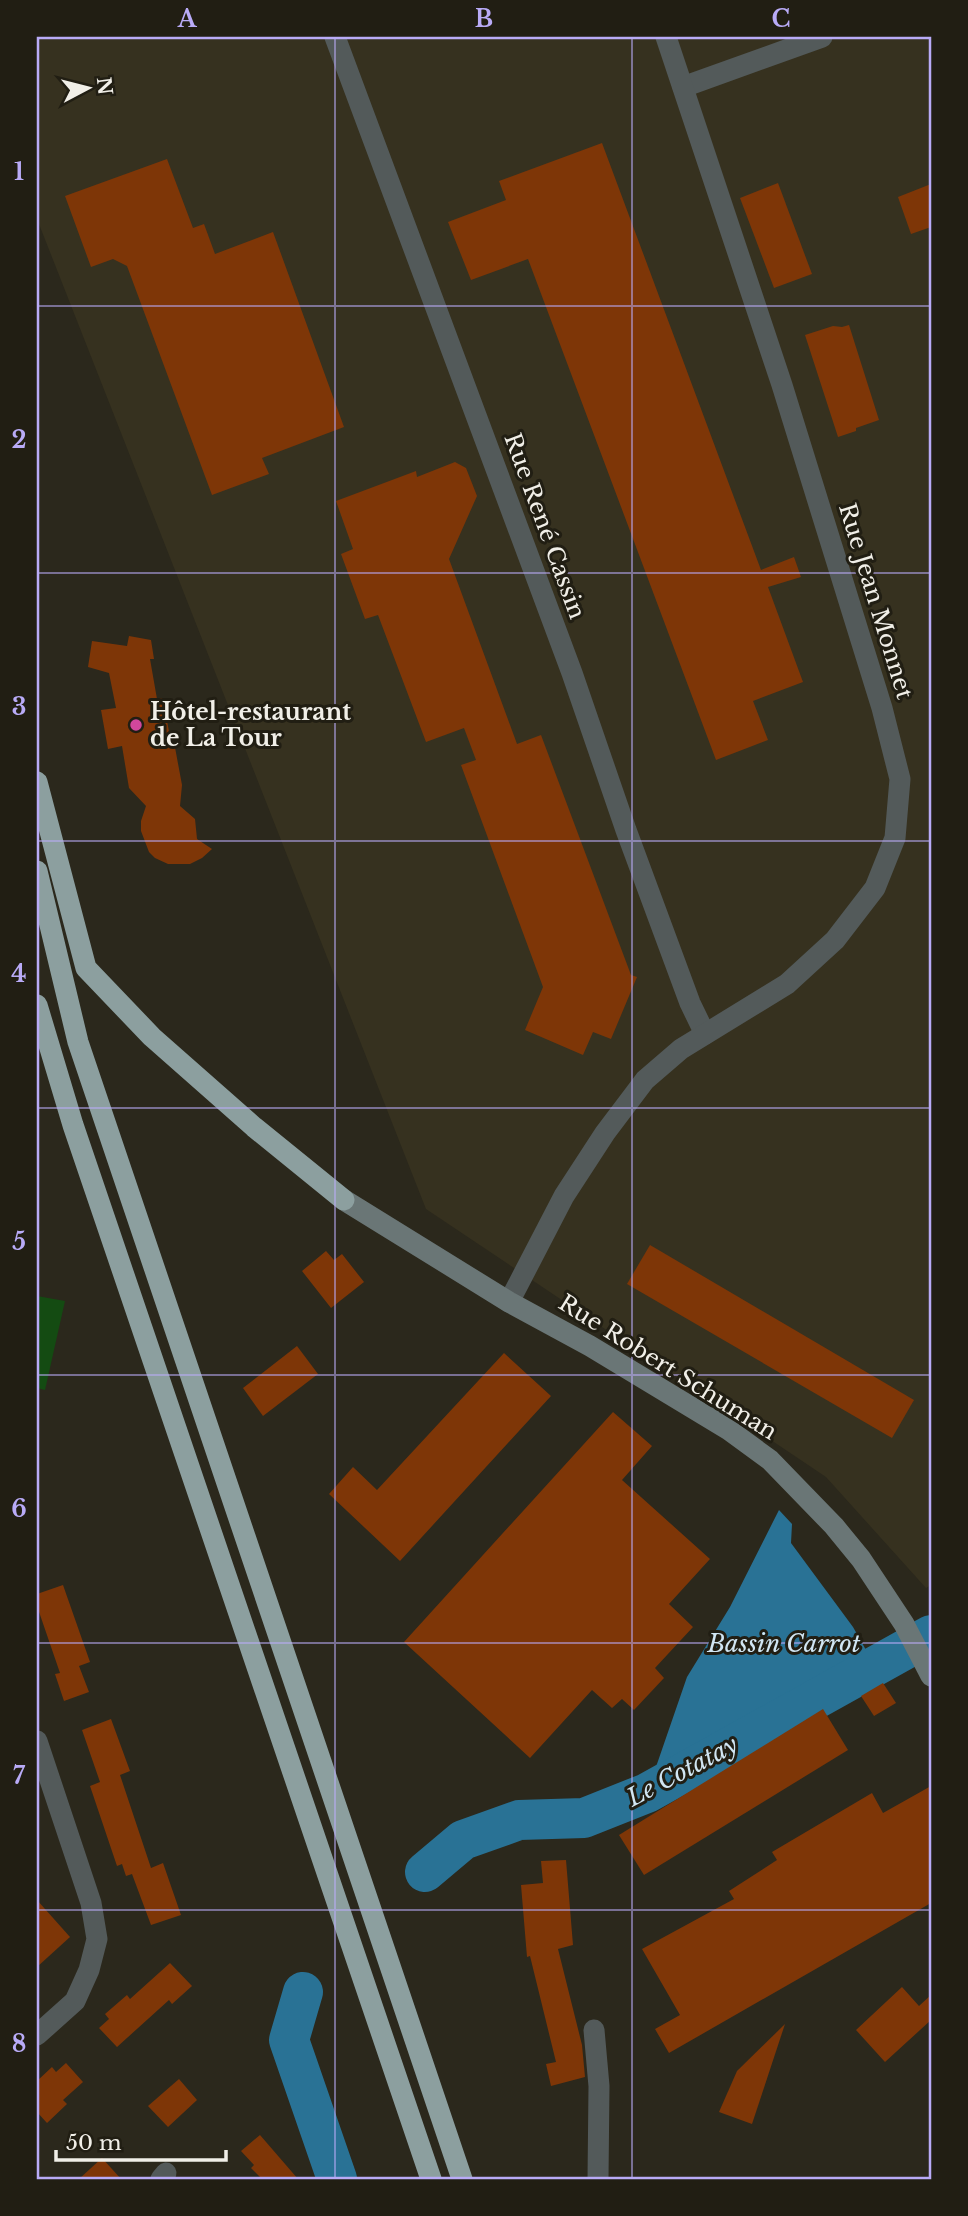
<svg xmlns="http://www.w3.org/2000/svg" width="968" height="2216" viewBox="0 0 968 2216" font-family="'Libre Baskerville',serif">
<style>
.built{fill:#36311f}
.green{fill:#144b12}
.water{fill:#297295}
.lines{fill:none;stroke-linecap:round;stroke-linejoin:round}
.river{stroke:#297295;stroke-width:40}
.building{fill:#7e3607}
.street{stroke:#535a5a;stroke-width:21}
.secondary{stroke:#6a7676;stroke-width:21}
.highway{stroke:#8c9f9f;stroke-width:21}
.grid{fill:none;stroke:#b9abf7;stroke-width:2;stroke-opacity:0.55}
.hotel-dot{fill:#d1479c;stroke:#211e13;stroke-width:2.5}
.labels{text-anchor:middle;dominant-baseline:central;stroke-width:6;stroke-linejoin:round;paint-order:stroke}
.street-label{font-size:23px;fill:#f1efe8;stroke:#211e13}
.poi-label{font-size:23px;font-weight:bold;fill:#f1efe8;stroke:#211e13;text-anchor:start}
.water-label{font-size:24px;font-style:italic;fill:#d1e6f3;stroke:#211e13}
.neatline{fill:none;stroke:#b9abf7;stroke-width:2.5}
.grid-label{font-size:23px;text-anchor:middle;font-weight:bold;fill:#b9abf7}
</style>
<rect width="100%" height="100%" fill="#2b281c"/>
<path class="built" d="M37,37h894v1548l-5,3 -100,-111 -400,-268 -389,-990z"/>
<path class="green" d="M37,1296l28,5 -20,89 -8,-2z"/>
<path class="water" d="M779,1510l13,14 -1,19 62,84 22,39 -228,127 40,-116 43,-70z"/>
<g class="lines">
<g class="river">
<path d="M425,1872l38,-32 56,-20 65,-2 63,-25 284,-158"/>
<path d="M303,1992l-14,48 48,139"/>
</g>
</g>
<g class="building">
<path d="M602,143l159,427 33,-13 7,20 -33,10 35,95 -50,19 15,39 -52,20 -188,-501 -57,21 -23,-58 58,-22 -7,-19z"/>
<path d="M167,159l26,69 11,-4 11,30 58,-22 71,195 -82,31 7,16 -57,21 -85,-229 -14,-7 -22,8 -26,-71z"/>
<path d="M778,183l34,91 -38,14 -34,-90z"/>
<path d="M931,184v43l-20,7 -13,-37z"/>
<path d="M849,325l30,95 -23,8v3l-18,6 -33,-102 28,-9 9,1z"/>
<path d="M455,462l11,6 11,28 -28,63 68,185 24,-9 90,240 6,2 -26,62 -18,-7 -10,23 -58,-25 18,-43 -82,-222 15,-5 -12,-32 -38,14 -48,-127 -13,4 -24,-65 12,-5 -17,-48 80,-30 1,6z"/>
<path d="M129,636l22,4 3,19h-4l7,40 6,-1 8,45 3,-1 8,43 -2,21 15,13 2,20 15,10 -10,9 -12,6h-22l-13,-6 -6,-6 -8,-21v-10l5,-15 -17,-18 -7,-42 -14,3 -7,-39 15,-2 -7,-35 -21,-6 4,-26 35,5z"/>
<path d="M650,1245l264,155 -22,38 -265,-154z"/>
<path d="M326,1251l8,9 8,-6 22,28 -33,26 -29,-37z"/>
<path d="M297,1346l21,28 -55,42 -20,-28z"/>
<path d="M504,1353l47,43 -151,165 -71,-67 24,-27 24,23z"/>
<path d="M613,1412l39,34 -30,34 88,79 -41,45 24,23 -38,41 9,10 -30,32 -12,-11 -10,9 -20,-18 -62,68 -126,-116z"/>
<path d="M63,1585l27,77 -11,4 10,26 -25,9 -9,-27 5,-1 -23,-67v-12z"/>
<path d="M883,1683l13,20 -22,13 -13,-20z"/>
<path d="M823,1709l25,41 -204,125 -25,-40z"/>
<path d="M111,1719l19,52 -10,4 31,93 12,-5 18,52 -30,10 -19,-51 -6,2 -4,-12 -5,2 -27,-80 10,-4 -18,-52z"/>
<path d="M931,1786v117l-262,150 -14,-24 25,-14 -38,-66 92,-50 -5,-8 48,-31 -5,-8 100,-59 11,20z"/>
<path d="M566,1860l7,85 -15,4 24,96 3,32 -34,9 -5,-22 10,-2 -26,-106 -3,1 -6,-72 22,-2 -2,-22z"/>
<path d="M37,1900l33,37 -33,30z"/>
<path d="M170,1963l22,23 -20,18 -3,-4 -52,47 -18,-19 10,-9 -4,-5 22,-19 3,4z"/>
<path d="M902,1987l17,19 12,-11v25l-46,42 -29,-32z"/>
<path d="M785,2024l-33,100 -33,-12 18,-41z"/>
<path d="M66,2063l17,19 -20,18 4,4 -20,19 -10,-11v-31l15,-14 4,5z"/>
<path d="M179,2079l18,21 -29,27 -20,-21z"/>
<path d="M260,2135l38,44h-36l-11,-11 3,-3 -13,-14z"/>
<path d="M102,2158l19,21h-42z"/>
</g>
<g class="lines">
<g class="street">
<path d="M335,37l237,636 54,157 64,173 15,31"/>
<path d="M683,87l139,-50"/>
<path d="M509,1302l55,-106 41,-63 40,-53 36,-31 106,-65 48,-44 40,-52 20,-50 5,-59 -18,-71 -100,-323 -116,-348"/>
<path d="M37,1741l54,162 6,36 -8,31 -14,31 -38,34"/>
<path d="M594,2030l5,56 -1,93"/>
<path d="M161,2179l5,-6"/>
</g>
<path class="secondary" d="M344,1200l165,102 81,44 139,84 41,30 64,66 27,33 43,65 27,52"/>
<g class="highway">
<path d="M37,782l49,186 66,69 102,90 90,73"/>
<path d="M37,871l41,171 384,1137"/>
<path d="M37,1005l36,120 358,1054"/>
</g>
</g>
<path class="grid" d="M335,37v2142M632,37v2142M37,306h894M37,573h894M37,841h894M37,1108h894M37,1375h894M37,1643h894M37,1910h894"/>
<circle class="hotel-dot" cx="136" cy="725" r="7"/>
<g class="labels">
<g class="street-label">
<text transform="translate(545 526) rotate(70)">Rue René Cassin</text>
<text transform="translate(876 601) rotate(73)">Rue Jean Monnet</text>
<text transform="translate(668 1367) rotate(32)">Rue Robert Schuman</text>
</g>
<g class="poi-label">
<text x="150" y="712">Hôtel-restaurant<tspan x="150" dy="26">de La Tour</tspan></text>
</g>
<g class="water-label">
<text x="784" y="1643">Bassin Carrot</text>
<text transform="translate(682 1771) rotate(-28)">Le Cotatay</text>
</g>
</g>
<rect width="968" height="2216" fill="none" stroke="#211e13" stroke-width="77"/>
<g transform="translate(88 88) rotate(83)" stroke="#211e13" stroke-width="5" paint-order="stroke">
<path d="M0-5L12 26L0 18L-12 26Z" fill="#f1efe8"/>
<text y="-10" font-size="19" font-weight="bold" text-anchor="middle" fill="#f1efe8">N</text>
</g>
<path d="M56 2150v10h170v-10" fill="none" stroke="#f1efe8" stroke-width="3.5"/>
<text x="66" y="2150" font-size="21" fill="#f1efe8" stroke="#211e13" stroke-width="5" paint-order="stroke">50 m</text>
<rect x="38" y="38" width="892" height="2140" class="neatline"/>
<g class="grid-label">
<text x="187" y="27">A</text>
<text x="484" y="27">B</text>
<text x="781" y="27">C</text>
<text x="19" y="180">1</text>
<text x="19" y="448">2</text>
<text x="19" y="715">3</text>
<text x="19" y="982">4</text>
<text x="19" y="1250">5</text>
<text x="19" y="1517">6</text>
<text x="19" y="1784">7</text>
<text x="19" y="2052">8</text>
</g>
</svg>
